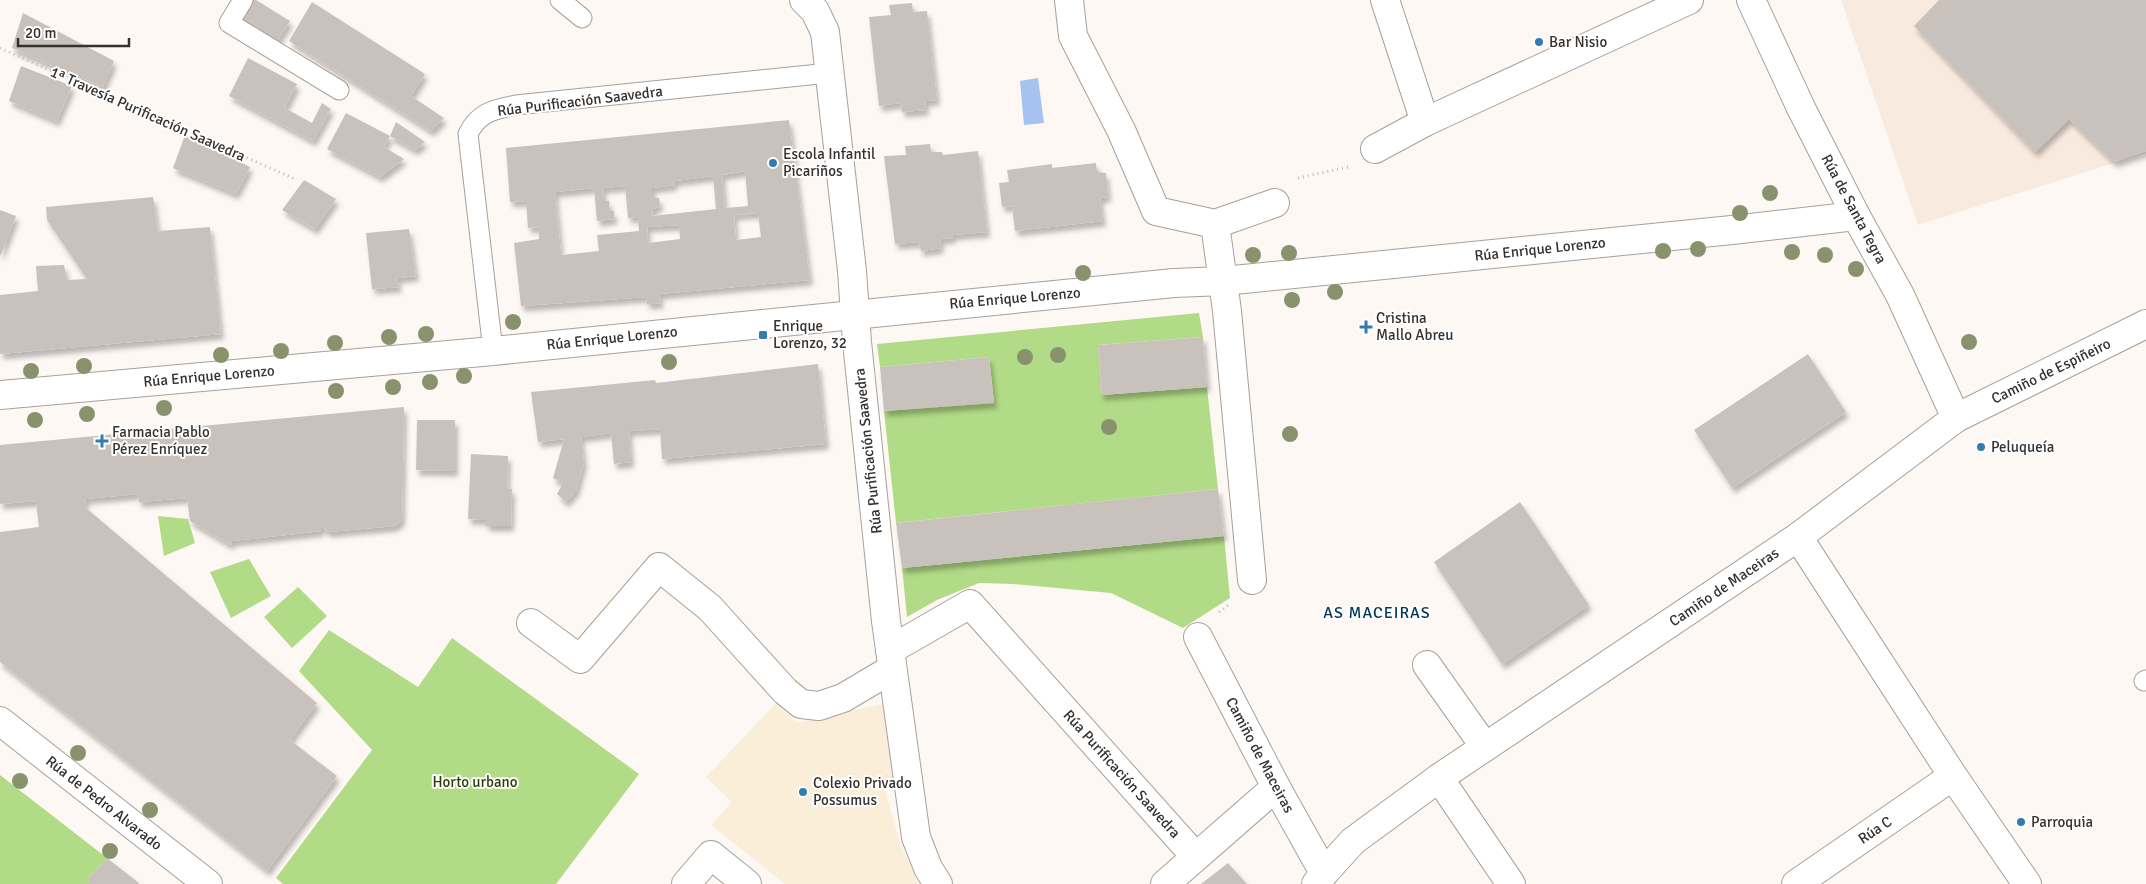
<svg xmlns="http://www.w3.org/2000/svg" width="2146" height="884" viewBox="0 0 2146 884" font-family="Signika,sans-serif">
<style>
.built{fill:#f9eae0}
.education{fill:#faeed9}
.green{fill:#b2db87}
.water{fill:#a6c3f0}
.building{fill:#c9c2bc;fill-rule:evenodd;filter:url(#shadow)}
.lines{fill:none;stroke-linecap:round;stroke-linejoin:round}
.lane-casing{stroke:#a7a09b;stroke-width:21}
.street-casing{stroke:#a7a09b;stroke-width:30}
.path{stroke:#bfbab7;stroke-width:3;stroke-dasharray:1 4;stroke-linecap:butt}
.lane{stroke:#fff;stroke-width:19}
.street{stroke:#fff;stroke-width:28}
.tree{fill:#88936e}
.poi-dot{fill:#347baf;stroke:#fff;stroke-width:2}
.labels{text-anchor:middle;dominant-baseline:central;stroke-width:4;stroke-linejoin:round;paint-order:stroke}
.poi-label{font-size:15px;fill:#34312f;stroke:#fff;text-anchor:start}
.street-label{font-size:15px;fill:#34312f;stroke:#fff}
.park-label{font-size:15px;fill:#274001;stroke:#fff}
.neighbourhood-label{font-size:16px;letter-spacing:1px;fill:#003557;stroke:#fff}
</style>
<defs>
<filter id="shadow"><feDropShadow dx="3" dy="5.5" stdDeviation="2.5" flood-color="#0004"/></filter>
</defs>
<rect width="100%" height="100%" fill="#fef8f4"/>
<path class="built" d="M1841,0h305v153l-228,72z"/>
<path class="education" d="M890,702l8,76 -15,4 16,58 19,44h-133l-74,-59 21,-23 -26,-25 70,-74 21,20z"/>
<g class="green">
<path d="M1199,313l4,24 -105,8 3,50 106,-8 11,102 -322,34 -12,-112 110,-9 -5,-45 -109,10 -3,-23z"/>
<path d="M158,516l30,3 7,24 -31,13z"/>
<path d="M1224,536l6,62 -47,30 -72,-35 -99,-9 -33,-1 -42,17 -30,17 -5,-49z"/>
<path d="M249,559l22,37 -40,22 -21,-46z"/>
<path d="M298,587l29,29 -35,32 -28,-31z"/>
<path d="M329,630l89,57 34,-49 187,136 -83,110h-273l-7,-6 96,-128 -73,-79z"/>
<path d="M0,775l107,83 -20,22 4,4h-91z"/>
</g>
<path class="water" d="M1038,78l6,45 -20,2 -4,-44z"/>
<g class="building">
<path d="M250,0h6l34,21 -14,22 -37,-22z"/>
<path d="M1939,0h207v151l-32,11 -45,-43 -34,33 -121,-126z"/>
<path d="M312,2l113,72 -14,22 33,22 -13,13 -142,-90z"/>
<path d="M912,3l1,9 14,-1 10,89 -12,1 1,9 -24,2 -2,-9 -21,3 -10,-89 22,-2 -2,-10z"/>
<path d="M23,13l91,48 -11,26 -91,-39z"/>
<path d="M248,58l49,26 -12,24 27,15 10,-20 9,6 -18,32 -84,-45z"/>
<path d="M21,66l51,20 -15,35 -48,-20z"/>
<path d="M346,113l44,23 6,-14 29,20 -10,8 -25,-14 -6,11 20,12 -24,18 -53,-28z"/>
<path d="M789,120l21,160 -151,14 2,9 -14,1 -1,-7 -125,9 -7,-63 25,-4v-12l-11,1 -2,-27 -16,1 -4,-54zM745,171l3,35 -23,2 -3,-33zM713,176l3,33 -64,7 1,-7 7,-3 -1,-8 -7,-1v-9l23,-3 -1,-4zM625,186l3,32 10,-1 1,14 -42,4 2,16 -38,4 -6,-63 39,-4 3,33 17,-2v-8h-5v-10h-5l-1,-13zM758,213l3,24 -25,3 -2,-25zM679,225l1,14 -32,4 -1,-16z"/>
<path d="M185,135l65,32 -14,27 -63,-26z"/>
<path d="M930,144l1,8h11l1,3 35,-4 9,81 -35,3 1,3 -13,1 1,9 -20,3 -2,-9 -24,2 -11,-88 22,-1 -1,-9z"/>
<path d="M1096,163l1,9 9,1 2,24 -8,1 3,23 -88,10 -3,-25 -10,1 -3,-24 10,-1 -2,-12 45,-6v4z"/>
<path d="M304,180l32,19 -21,30 -33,-19z"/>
<path d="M153,197l5,34 52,-4 11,107 -221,20v-59l38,-4 -2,-25 28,-1 3,15 20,-1 -40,-59 -1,-13z"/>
<path d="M0,210l16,6 -16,41z"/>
<path d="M409,229l7,47 -19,2 2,9 -27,2 -6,-56z"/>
<path d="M1203,337l4,50 -106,8 -3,-50z"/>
<path d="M1808,354l38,58 -114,76 -38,-58z"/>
<path d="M989,357l5,46 -110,8 -4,-44z"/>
<path d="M818,364l8,80 -164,15 -2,-30 -31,2 2,31 -17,2 -3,-31 -30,4 3,26 -8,28 -10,11 -9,-8 6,-11 -10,-5 11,-39 -26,3 -7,-50 124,-12 1,3z"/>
<path d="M404,407l-2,113 -7,6 -67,6 -7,-6v5l-89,10 -1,4 -41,-24 -3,-23 -48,4 -1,-8 -53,5 1,9 231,195 -27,37 47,36 -70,95 -267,-209v-130l39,-5 -3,-26 -36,3v-59z"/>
<path d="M417,420h38v51l-39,-1z"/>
<path d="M471,454l37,2 -1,33h5l-1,37h-25v-6l-18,-1z"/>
<path d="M1218,489l6,47 -322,32 -6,-45z"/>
<path d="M1520,502l69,103 -87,59 -68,-102z"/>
<path d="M107,858l32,25 -1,1h-47l-4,-4z"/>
<path d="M1228,863l19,21h-46z"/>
</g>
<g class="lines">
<defs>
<g id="lane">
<path d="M243,0l-14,23 110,67"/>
<path d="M560,0l22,18"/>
<path d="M493,351l-25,-217c11,-22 25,-24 48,-29l313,-32"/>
<path d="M2144,681l2,-1"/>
</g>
<g id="street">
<path d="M804,0l11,11 10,21 27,239 5,71 29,279 30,216 12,31 10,16"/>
<path d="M1069,0l4,36 48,94 35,81 59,13 12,87 25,269"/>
<path d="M1385,0l40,122"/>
<path d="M1751,0l50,108 55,108 44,79 56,123"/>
<path d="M1375,149l50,-27 264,-122"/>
<path d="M1215,224l60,-21"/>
<path d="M0,395l493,-44 681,-68 50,-2 508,-51 124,-14"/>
<path d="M1798,537l155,239 74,108"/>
<path d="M531,623l49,36 79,-92 51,41 75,83 16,13 18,2 24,-8 49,-29"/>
<path d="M1198,637l78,150 48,86"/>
<path d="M890,650l80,-46 225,252"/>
<path d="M1427,665l58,82"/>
<path d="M0,721l208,163"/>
<path d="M1439,778l72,106"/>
<path d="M686,884l25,-29 36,29"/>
<path d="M1165,884l111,-97"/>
<path d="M1316,884l8,-11 29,-32 86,-63 359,-241 158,-119 190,-94"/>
<path d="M1796,884l157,-108"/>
</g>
</defs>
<use href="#lane" class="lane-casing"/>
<use href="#street" class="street-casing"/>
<g class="path">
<path d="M0,48l297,132"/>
<path d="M1298,178l50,-11"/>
<path d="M1219,612l11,-8"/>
</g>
<use href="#lane" class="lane"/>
<use href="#street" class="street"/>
</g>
<g class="tree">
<circle cx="1770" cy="193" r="8"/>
<circle cx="1740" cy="213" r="8"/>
<circle cx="1698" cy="249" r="8"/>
<circle cx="1663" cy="251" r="8"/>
<circle cx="1792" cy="252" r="8"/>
<circle cx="1289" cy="253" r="8"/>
<circle cx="1253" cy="255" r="8"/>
<circle cx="1825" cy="255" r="8"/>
<circle cx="1856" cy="269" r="8"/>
<circle cx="1083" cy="273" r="8"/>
<circle cx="1335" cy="292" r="8"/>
<circle cx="1292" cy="300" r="8"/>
<circle cx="513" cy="322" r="8"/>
<circle cx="426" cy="334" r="8"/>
<circle cx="389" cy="337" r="8"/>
<circle cx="1969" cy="342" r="8"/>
<circle cx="335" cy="343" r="8"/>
<circle cx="281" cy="351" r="8"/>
<circle cx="221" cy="355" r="8"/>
<circle cx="1058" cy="355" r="8"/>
<circle cx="1025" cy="357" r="8"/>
<circle cx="669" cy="362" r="8"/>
<circle cx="84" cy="366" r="8"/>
<circle cx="31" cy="371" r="8"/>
<circle cx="464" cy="376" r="8"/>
<circle cx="430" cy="382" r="8"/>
<circle cx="393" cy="387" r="8"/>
<circle cx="336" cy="391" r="8"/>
<circle cx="164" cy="408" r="8"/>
<circle cx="87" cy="414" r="8"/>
<circle cx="35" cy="420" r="8"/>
<circle cx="1109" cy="427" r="8"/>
<circle cx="1290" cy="434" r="8"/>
<circle cx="78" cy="753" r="8"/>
<circle cx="20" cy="781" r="8"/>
<circle cx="150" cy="810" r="8"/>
<circle cx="110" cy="851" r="8"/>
</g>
<g class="poi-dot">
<circle cx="1539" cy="42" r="5"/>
<circle cx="773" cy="163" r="5"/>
<path d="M1363.5 319.5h5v5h5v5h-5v5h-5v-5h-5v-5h5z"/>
<rect x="758" y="330" width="10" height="10" rx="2.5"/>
<path d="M99.5 433.5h5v5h5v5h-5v5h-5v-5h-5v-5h5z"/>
<circle cx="1981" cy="447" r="5"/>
<circle cx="803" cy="792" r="5"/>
<circle cx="2021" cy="822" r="5"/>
</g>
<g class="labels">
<g class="poi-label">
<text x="1549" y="42">Bar Nisio</text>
<text x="783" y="154">Escola Infantil<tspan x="783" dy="17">Picariños</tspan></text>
<text x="1376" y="318">Cristina<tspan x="1376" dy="17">Mallo Abreu</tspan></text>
<text x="773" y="326">Enrique<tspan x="773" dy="17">Lorenzo, 32</tspan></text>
<text x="112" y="432">Farmacia Pablo<tspan x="112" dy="17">Pérez Enríquez</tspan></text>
<text x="1991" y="447">Peluqueía</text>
<text x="813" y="783">Colexio Privado<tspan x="813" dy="17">Possumus</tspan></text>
<text x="2031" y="822">Parroquia</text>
</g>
<g class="street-label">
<text transform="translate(580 101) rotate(-7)">Rúa Purificación Saavedra</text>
<text transform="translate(148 114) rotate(24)">1ª Travesía Purificación Saavedra</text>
<text transform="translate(1854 209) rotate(62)">Rúa de Santa Tegra</text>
<text transform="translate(1540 249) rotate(-6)">Rúa Enrique Lorenzo</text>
<text transform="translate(1015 298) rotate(-5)">Rúa Enrique Lorenzo</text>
<text transform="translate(612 338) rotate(-6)">Rúa Enrique Lorenzo</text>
<text transform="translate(2051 371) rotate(-26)">Camiño de Espiñeiro</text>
<text transform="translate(209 376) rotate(-5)">Rúa Enrique Lorenzo</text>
<text transform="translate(868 451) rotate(-96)">Rúa Purificación Saavedra</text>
<text transform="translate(1724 587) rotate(-34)">Camiño de Maceiras</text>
<text transform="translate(1260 755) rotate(62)">Camiño de Maceiras</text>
<text transform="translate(1122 774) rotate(48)">Rúa Purificación Saavedra</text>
<text transform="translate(104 803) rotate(38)">Rúa de Pedro Alvarado</text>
<text transform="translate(1875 830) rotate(-34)">Rúa C</text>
</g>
<g class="park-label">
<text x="475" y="782">Horto urbano</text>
</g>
<g class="neighbourhood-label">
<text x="1377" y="613">AS MACEIRAS</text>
</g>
</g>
<path d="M18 38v8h111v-8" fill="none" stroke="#34312f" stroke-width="2.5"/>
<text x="25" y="38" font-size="15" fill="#34312f" stroke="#ffffff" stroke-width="4" paint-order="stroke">20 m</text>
</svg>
